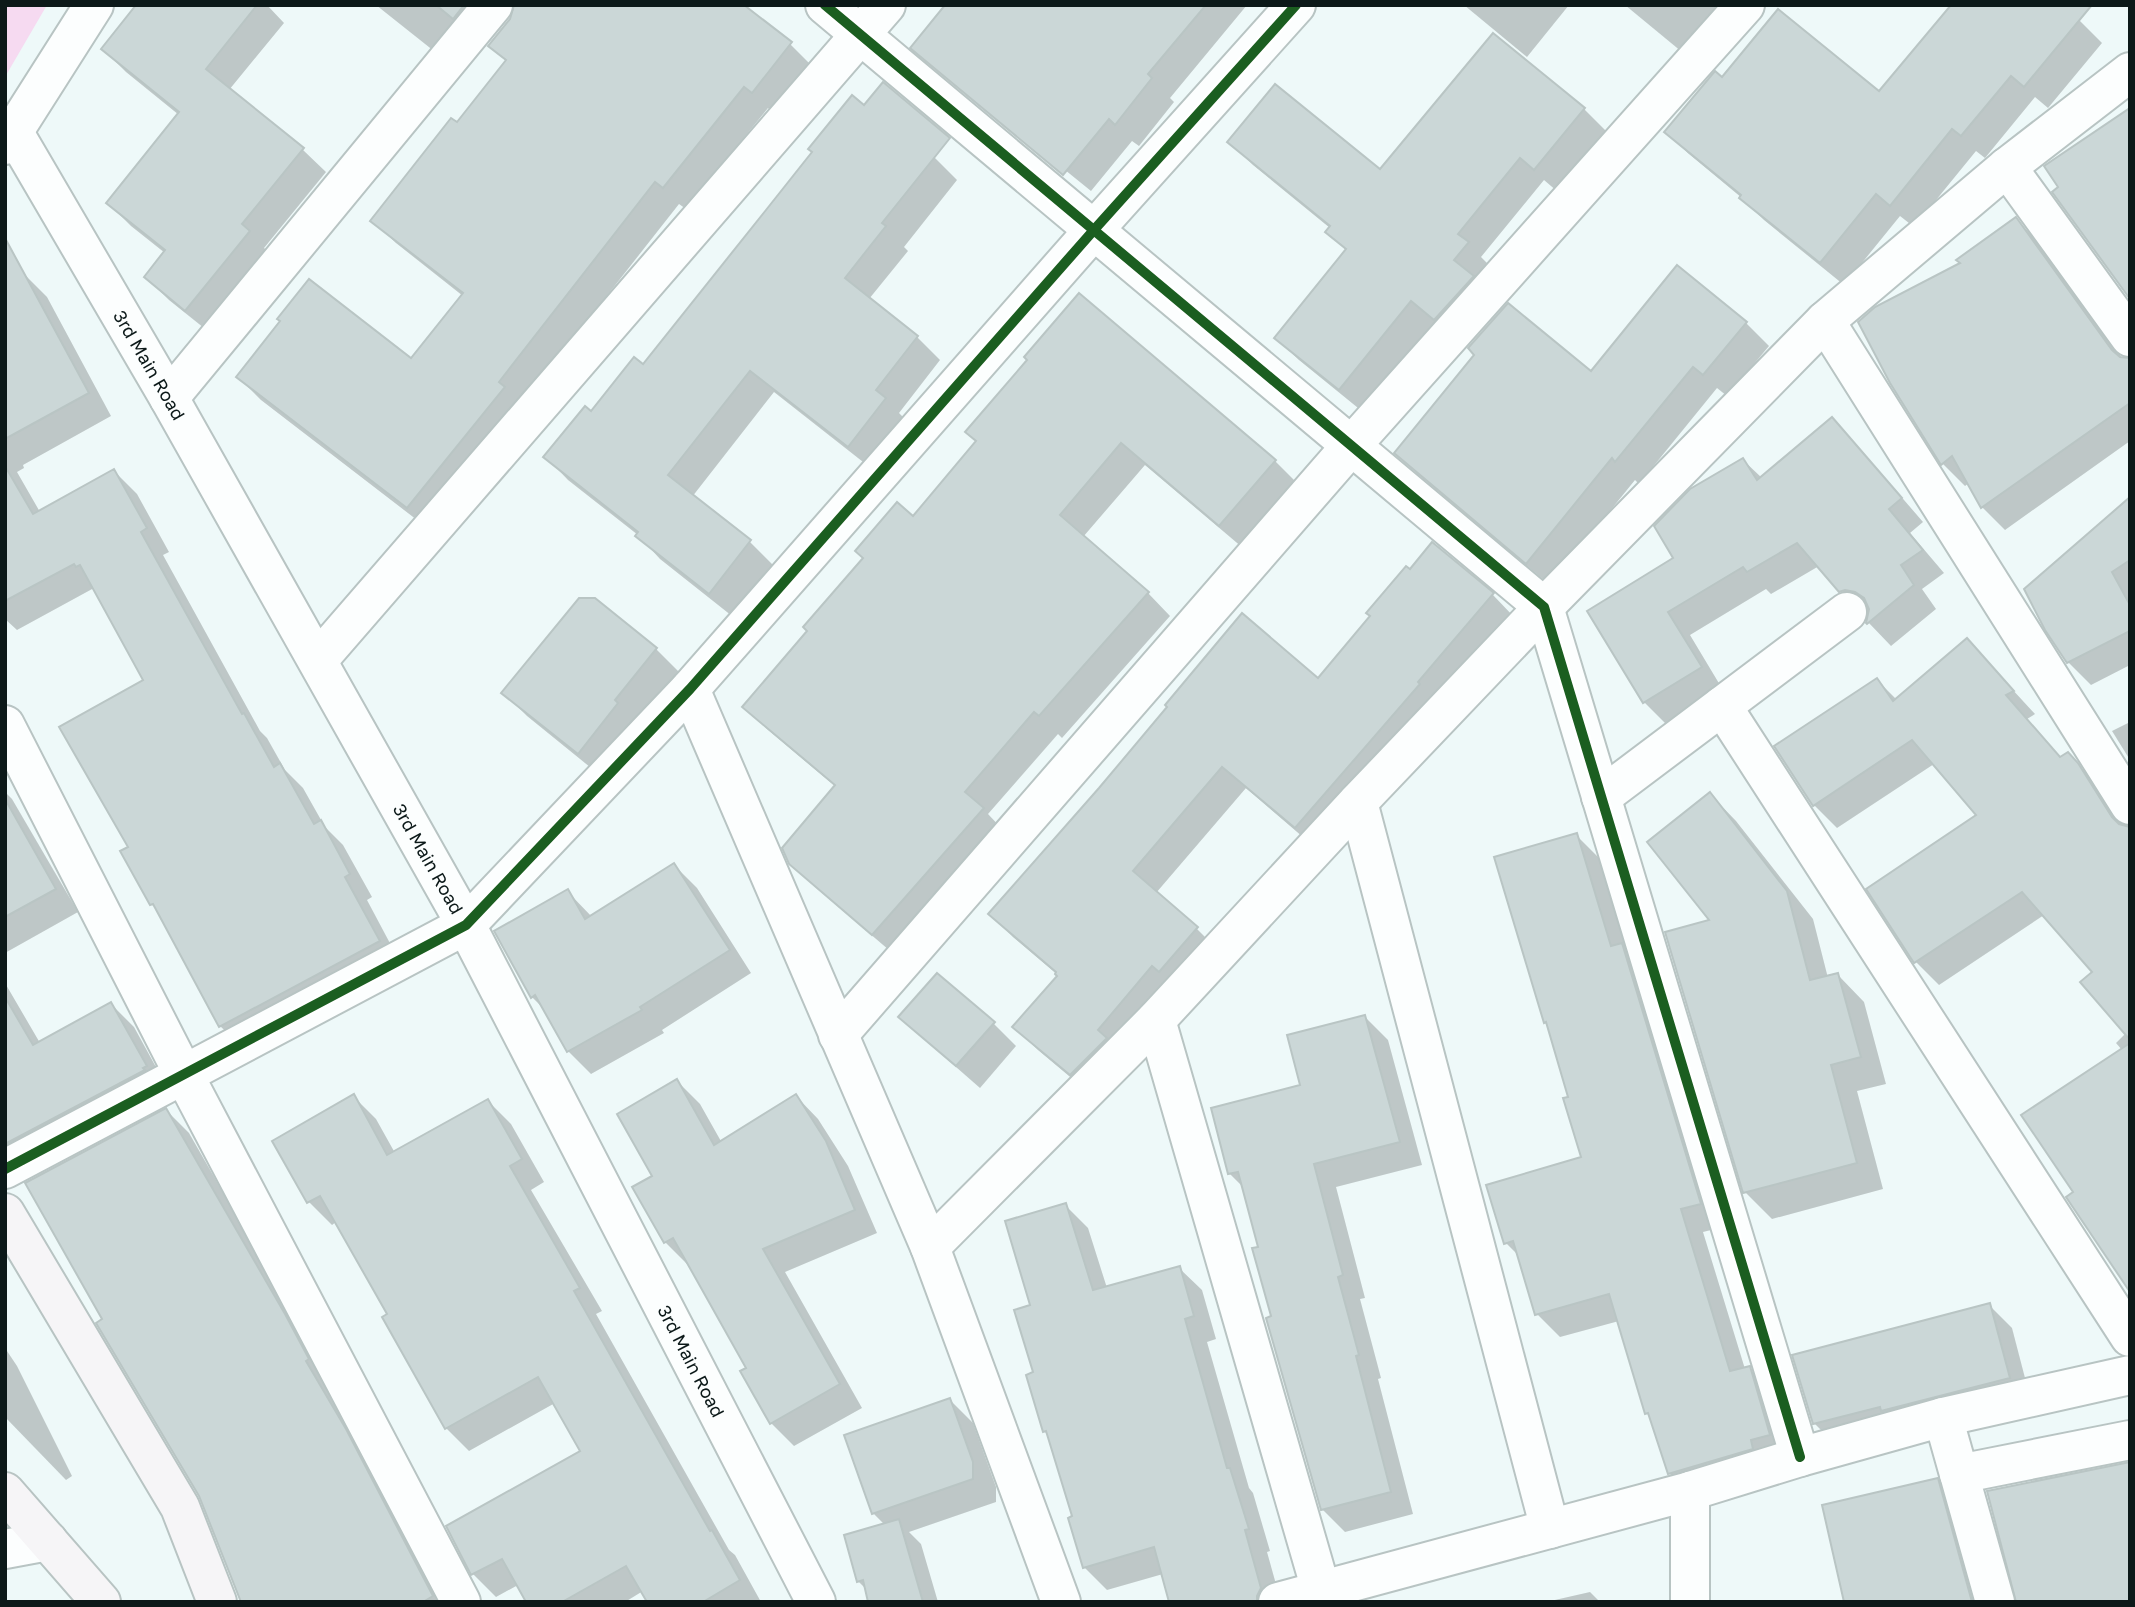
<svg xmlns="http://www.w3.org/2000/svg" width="2135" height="1607" viewBox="0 0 2135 1607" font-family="'Golos Text',sans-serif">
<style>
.green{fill:#f6daf1}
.shadow{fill:#0003}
.building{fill:#cbd7d7;stroke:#b9c5c4;stroke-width:2}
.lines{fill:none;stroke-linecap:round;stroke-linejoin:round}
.minor-casing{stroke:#b8c4c3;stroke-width:42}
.secondary-casing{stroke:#b8c4c3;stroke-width:42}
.minor{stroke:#fcfefe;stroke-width:38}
.secondary{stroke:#f6f5f7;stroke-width:38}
.cycleway-casing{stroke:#fff;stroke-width:15}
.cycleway{stroke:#1b5e20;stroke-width:10}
.labels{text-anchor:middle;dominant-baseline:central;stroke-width:6;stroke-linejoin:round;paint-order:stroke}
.street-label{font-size:18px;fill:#0c1919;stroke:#fff}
</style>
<rect width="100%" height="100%" fill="#eef9f9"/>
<path class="green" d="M5,5h42l-42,72z"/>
<g class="shadow">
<path d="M139,5h128l17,18 -55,67 74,60 23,22 -62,76 8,7 -63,77 -40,-32 -23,-23 19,-24 -34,-27 -23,-23 71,-88 -53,-43 -23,-23z"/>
<path d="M376,5h137l1,1 -6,1 -59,56z"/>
<path d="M947,5h300l-77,93 4,4 -35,44 -7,-5 -41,50 -153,-124z"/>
<path d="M1464,5h105l-42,52z"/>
<path d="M1625,5h96l-39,47z"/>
<path d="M2079,20l23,23 -54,65 -13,-11 -50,61 -9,-7 -62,76 -14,-11 -56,69 -80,-65 -22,-22 -53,-44 -23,-22 57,-53 156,14z"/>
<path d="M790,44l23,23 -37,48 -8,-7 -82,101 -7,-5 -158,201 -91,125 -169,-130 -23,-23 173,-17 52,-64 -67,-53 -23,-22 84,-96 50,-63 -17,-16z"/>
<path d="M1584,109l23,23 -49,60 -14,-12 -63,77 10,10 -33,75 -23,-19 -72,89 -64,-52 -23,-22 71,-87 -20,-19 3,-4 -77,-63 -23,-23 151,29z"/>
<path d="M934,157l23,23 -53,67 4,4 -39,48 48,38 23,23 -41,53 9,9 -36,47 -98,-77 -82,105 58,45 23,23 -41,51 -72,-57 -22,-24 -70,-55 -22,-23 97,-90z"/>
<path d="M2016,219l22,23 85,117 7,1v81l-125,89 -23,-23 -13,-24 -4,3 -22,-22 -51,-82z"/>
<path d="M24,274l23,23 64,119 -88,49 1,3 -7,4 23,40 74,-41 23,23 32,58 -6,3 97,176 7,7 18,32 18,18 22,39 18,18 29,52 -5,3 34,64 -158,84 -23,-22 -61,-115 -7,-7 -21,-56 15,-167 -52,-93 -77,42 -12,-11v-335z"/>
<path d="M1079,296l196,165 23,23 -55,64 -98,-83 -62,72 65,56 22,23 -108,122 -4,-4 -70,80 17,18 -109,124 -82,-70 -24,-23 46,-76 -69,-58 -23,-23 169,-188 65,-76 51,-82z"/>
<path d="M1746,323l23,23 -42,50 -10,-8 -78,96 -4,-4 -85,105 -131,-110 -23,-22 195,-80z"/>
<path d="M1831,420l23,22 69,80 -13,11 34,40 -22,16 14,20 -45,37 -23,-24 2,-10 -6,2 -45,-48 -48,28 -5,-5 -76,46 33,55 -56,35 -23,-23 32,-143 67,-99 19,18z"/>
<path d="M2130,500v165l-39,20 -23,-23z"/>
<path d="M1493,595l22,23 -197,232 -72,-62 -90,105 40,35 23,23 -125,146 -56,-47 -23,-23 44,-51 -46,-39 -22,-23 327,-234z"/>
<path d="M1967,640l68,74 -8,5 34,39 7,-4 23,24 10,11 24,38 5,1v463l-55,-98 47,-143 -6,-7 10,-10 -32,-61 -50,-57 -105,70 -23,-23 -47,-73 110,-73 -45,-52 -97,64 -23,-23 -37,-58 100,-67 20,20z"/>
<path d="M656,649l23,23 -42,52 -36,52 -74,-60 -23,-23z"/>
<path d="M2130,722v38l-18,-29z"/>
<path d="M5,792l7,7 66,113 -73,41z"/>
<path d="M1710,794l26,27 77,98 15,59 10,-3 26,27 22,82 -29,7 26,98 -111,30 -27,-27 -33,-271z"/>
<path d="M1576,835l23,23 28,92 18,18 78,259 -20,5 42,137 4,-1 23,23 20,67 -100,38 -23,-23 -17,-55 -5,-5 -28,-92 -59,16 -23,-23 -17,-57 -14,-14 77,-85 -13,-60 -21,-72 -4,-4z"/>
<path d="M674,865l23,23 54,85 -89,57 2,3 -73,41 -23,-23 -22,-40 -14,-14 36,-105 24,25z"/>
<path d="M5,983l35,60 71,-39 23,23 34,62 -163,75z"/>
<path d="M901,1016l92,7 23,23 -36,42 -56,-49z"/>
<path d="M1365,1017l23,23 34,125 -86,22 29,111 -5,1 21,79 -3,1 35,135 -68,18 -23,-23 -49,-192 -13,-69 -16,-60 -14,-14 72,-88z"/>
<path d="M677,1081l23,23 22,39 74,-47 22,23 30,47 29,67 -92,39 77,136 -68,38 -23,-23 -23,-55 -58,-104 -2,1 -23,-23 -11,-65z"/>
<path d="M353,1096l23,23 19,34 93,-52 23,23 33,58 -13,8 71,121 -6,3 133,236 6,5 26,47h-112l-6,-11 -18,11h-97l-10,-17 -22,12 -23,-23 109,-123 -27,-48 -86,48 -23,-23 -57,-113 -53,-93 -4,3 -23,-23z"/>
<path d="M166,1110l23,23 118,206 138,263h-163l-82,-107 -95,-175z"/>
<path d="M1065,1205l23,23 19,60 72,-20 23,22 14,49 -9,3 42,146 4,5 17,58 -3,1 14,50h-110l-8,-28 -56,16 -23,-23 -10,-50 -24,-81 -6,-5 -9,-57 -3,-68z"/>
<path d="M1989,1305l23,23 19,73 -194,45 -23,-23z"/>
<path d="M5,1348l12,18 55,110 -6,4 -61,-63z"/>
<path d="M950,1400l23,23 23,64v15l-87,30 12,12 17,58h-68l-3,-12 -9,-9 27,-56 -11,-11 -28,-78z"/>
<path d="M1937,1480l41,42 23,80h-155z"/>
<path d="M1590,1592l10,10h-54z"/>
</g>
<g class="building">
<path d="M136,5h121l-51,64 98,79 -62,76 8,7 -65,80 -41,-34 21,-27 -59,-47 73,-91 -78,-63z"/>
<path d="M436,5h28l-11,14z"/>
<path d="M514,5h230l48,37 -40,51 -8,-6 -81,101 -8,-6 -156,200 6,5 -98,121 -171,-131 44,-56 -3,-2 32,-40 102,79 52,-65 -93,-72 81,-103 6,4 49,-62 -18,-14 22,-27z"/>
<path d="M945,5h261l-58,69 4,4 -37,47 -6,-6 -46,56 -153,-127z"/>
<path d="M1951,5h141l-68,82 -13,-11 -50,60 -9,-7 -62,77 -14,-12 -56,69 -81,-65 2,-3 -77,-63 51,-61 7,6 56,-68 101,82z"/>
<path d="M1493,33l92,75 -51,62 -14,-12 -62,76 11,8 -15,18 20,16 -40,44 -23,-19 -72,89 -65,-52 72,-89 -21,-17 5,-6 -103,-84 48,-58 105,85z"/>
<path d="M883,82l67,56 -68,85 4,3 -41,52 73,58 -42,54 10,8 -38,49 -98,-76 -82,104 83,65 -42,54 -74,-58 3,-4 -95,-75 42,-51 6,5 43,-54 9,7 123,-154 46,-58 -4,-3 44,-54 12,10z"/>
<path d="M2130,108v191l-78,-107 6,-5 -14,-21z"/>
<path d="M2016,217l96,133 8,7 10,1v45l-149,105 -29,-52 -11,9 -51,-82 -32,-61 17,-15 85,-44 -4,-3z"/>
<path d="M5,238l84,155 -84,46z"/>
<path d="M1677,265l70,57 -44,53 -10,-8 -78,95 -3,-4 -86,106 -132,-111 80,-98 -6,-7 40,-45 83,68z"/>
<path d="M1079,293l197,167 -57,66 -98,-83 -61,72 89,77 -110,124 -5,-4 -69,80 19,16 -112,127 -83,-71 -7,-16 53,-63 -93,-78 65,-76 -4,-4 60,-69 -8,-7 42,-49 16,14 63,-75 -11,-9 62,-72 -3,-3z"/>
<path d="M1832,417l70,81 -13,11 34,41 -22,15 13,20 -47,39 -1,-1 3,-14 -5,-11 -9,-6 -10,-2 -6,2 -42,-49 -50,29 -4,-5 -75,45 34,55 -59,36 -56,-92 86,-53 -19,-32 36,-37 53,-31 14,22z"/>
<path d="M5,466l28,48 81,-45 33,59 -6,4 101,182 2,-1 30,54 6,-4 34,61 7,-4 29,54 -5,3 35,64 -161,86 -66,-123 -3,1 -30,-54 8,-4 -69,-120 84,-47 -63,-115 -4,2 -2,-3 -69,37z"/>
<path d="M2130,497v63l-18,12 18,33v26l-63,32 -22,-33 -21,-41z"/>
<path d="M1432,542l62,51 -76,89 2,2 -125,144 -73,-61 -89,104 65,56 -39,45 -7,-6 -54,64 9,8 -37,37 -58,-48 45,-51 -2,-2 1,-2 -68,-58 111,-126 68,-81 -2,-2 77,-92 76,65 52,-62 -4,-3 40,-47 4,3z"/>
<path d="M579,598h16l62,50 -42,52 3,3 -40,51 -77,-61z"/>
<path d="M1967,638l47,53 -8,4 54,62 8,-5 10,11 34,54 7,7 11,3v213l-50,-58 12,-10 -70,-80 -108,71 -48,-74 110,-74 -64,-75 -99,66 -39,-60 103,-68 16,23z"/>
<path d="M1710,792l77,99 23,89 28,-7 23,84 -30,8 26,98 -114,30 -78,-261 44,-12 -62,-78z"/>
<path d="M5,799l51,90 -51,28z"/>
<path d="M1577,833l34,113 11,-3 79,261 -20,5 49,162 20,-5 20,69 -19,5 2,9 -85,25 -20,-61 -3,1 -36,-120 -74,21 -22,-74 -9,3 -18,-59 95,-28 -18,-59 5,-1 -22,-75 -2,1 -50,-166z"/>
<path d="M674,863l56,87 -90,57 2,3 -75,42 -32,-57 -4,3 -37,-67 74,-42 17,30z"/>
<path d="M937,973l58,49 -39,44 -58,-49z"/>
<path d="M5,997l28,48 78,-43 36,64 -4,2 2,2 -140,74z"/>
<path d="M1365,1015l35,127 -86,22 29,111 -5,2 21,78 -3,1 35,136 -70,18 -55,-192 5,-2 -19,-68 6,-1 -20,-75 -10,2 -17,-66 89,-23 -13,-50z"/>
<path d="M2130,1043v249l-64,-95 7,-5 -52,-77z"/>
<path d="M677,1079l37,66 82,-51 30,47 29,69 -92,39 77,135 -70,40 -30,-53 6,-3 -73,-130 -9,5 -32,-56 20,-11 -35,-62z"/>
<path d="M354,1094l33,61 101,-56 34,60 -12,7 70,122 -6,3 136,240 2,-1 28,50 -37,22h-56l-21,-36 -64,36h-36l-24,-43 -31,16 -25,-49 134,-75 -42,-74 -93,52 -63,-112 5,-3 -67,-118 -13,7 -35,-62z"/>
<path d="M166,1108l119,206 24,45 -3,2 40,68 87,167 -10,6h-182l-42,-106 -103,-173 6,-4 -77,-136z"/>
<path d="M1066,1203l27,87 87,-24 14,50 -9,3 42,149h3l19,61 -4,1 16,58 -4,8v6h-88l-15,-55 -71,21 -15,-50 4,-2 -26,-85 -3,1 -17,-57 7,-3 -19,-62 16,-5 -25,-84z"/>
<path d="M1990,1303l20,75 -129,33 -1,-4 -67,17 -21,-69z"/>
<path d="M950,1398l23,64v17l-101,35 -28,-79z"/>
<path d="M2130,1462v140h-114l-29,-111z"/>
<path d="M1938,1478l34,124h-128l-22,-97z"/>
<path d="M899,1519l24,83h-55l-5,-22 -6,2 -13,-47z"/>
</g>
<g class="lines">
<defs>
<g id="minor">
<path d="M825,5l719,602 256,850"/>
<path id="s1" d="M13,131l156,267 297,527 350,677"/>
<path d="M5,145l89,-140"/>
<path d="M2007,167l123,170"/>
<path d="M1825,321l305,484"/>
<path d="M169,398l324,-393"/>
<path d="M318,660l568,-655"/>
<path d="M690,689l240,558 131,355"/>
<path d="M1722,706l408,631"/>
<path d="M5,725l179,350 277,527"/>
<path d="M1601,797l246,-185"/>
<path d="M1358,802l192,727"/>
<path d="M1156,1020l165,570"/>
<path d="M838,1035l513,-589 394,-441"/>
<path d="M5,1169l461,-244 224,-236 403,-458 203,-226"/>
<path d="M930,1247l226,-227 202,-218 186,-195 281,-286 182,-154 123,-95"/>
<path d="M1943,1417l52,185"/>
<path d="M1959,1474l171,-34"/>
<path d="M5,1549l43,-8"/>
<path d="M1278,1602l412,-111 110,-34 143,-40 187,-42"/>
<path d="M1690,1602v-111"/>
</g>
<g id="secondary">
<path d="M5,1213l175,294 37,95"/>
<path d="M5,1492l96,110"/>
</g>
</defs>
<use href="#minor" class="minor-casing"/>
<use href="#secondary" class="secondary-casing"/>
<use href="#minor" class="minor"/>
<use href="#secondary" class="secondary"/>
<defs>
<g id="cycleway">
<path d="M825,5l719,602 256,850"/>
<path d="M5,1169l461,-244 224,-236 403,-458 203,-226"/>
</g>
</defs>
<use href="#cycleway" class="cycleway-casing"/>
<use href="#cycleway" class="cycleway"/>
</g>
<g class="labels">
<g class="street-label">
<text stroke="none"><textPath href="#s1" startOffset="271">3rd Main Road</textPath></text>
<text stroke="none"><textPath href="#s1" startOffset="838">3rd Main Road</textPath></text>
<text stroke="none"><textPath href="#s1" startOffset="1405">3rd Main Road</textPath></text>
</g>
</g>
<rect width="2135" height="1607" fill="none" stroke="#0c1919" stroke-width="14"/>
</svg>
